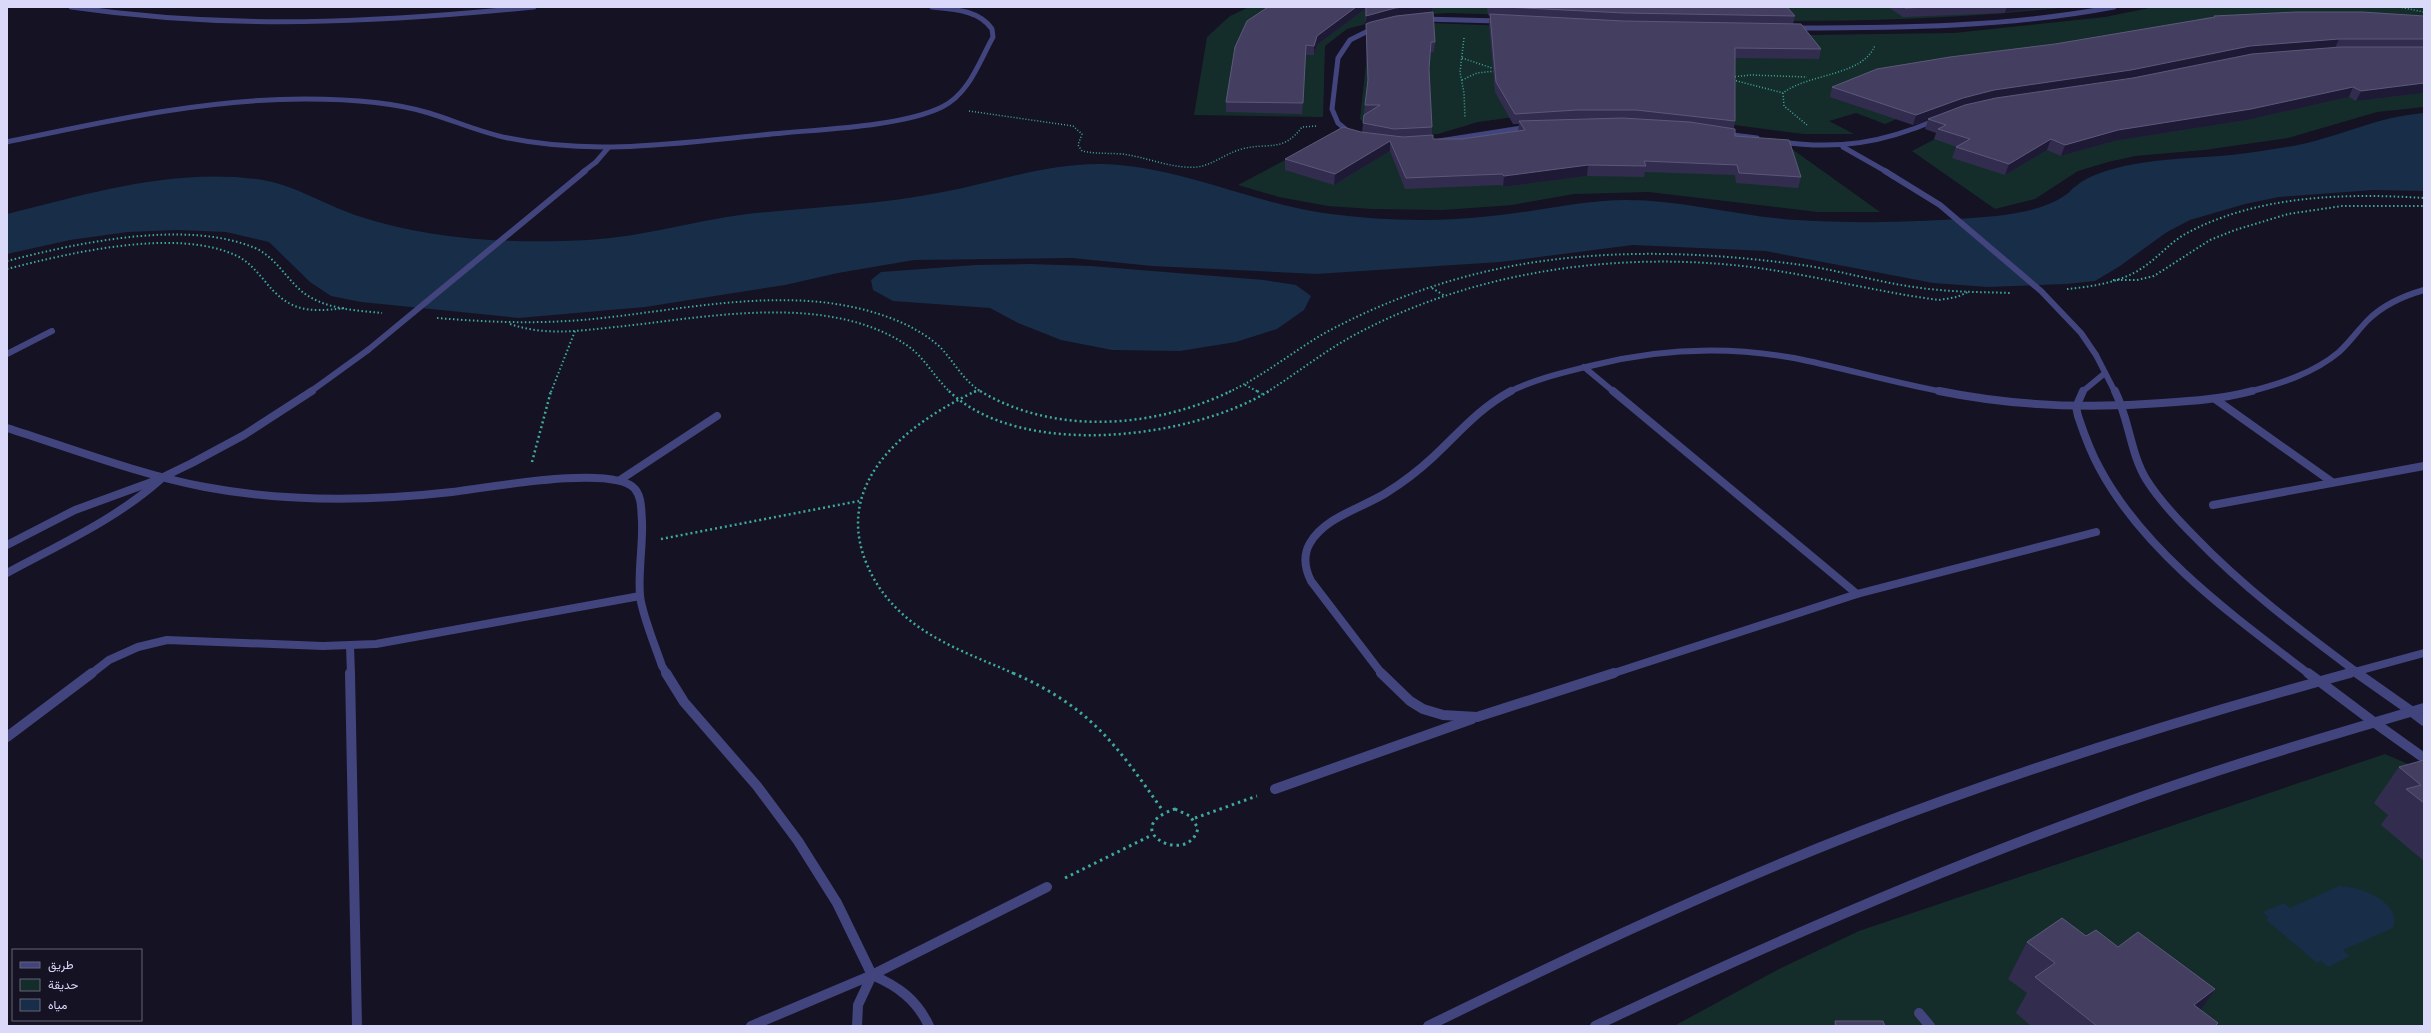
<svg xmlns="http://www.w3.org/2000/svg" width="2431" height="1033" viewBox="0 0 2431 1033" font-family="'Golos Text',Vazirmatn,sans-serif">
<style>
.green{fill:#152d2a}
.water{fill:#172d48}
.lines{fill:none;stroke-linecap:round;stroke-linejoin:round}
.path-far3{stroke:#3ea99c;stroke-width:1.5;stroke-dasharray:1 2;stroke-linecap:butt}
.path-far2{stroke:#3ea99c;stroke-width:2;stroke-dasharray:1.5 2.5;stroke-linecap:butt}
.path-far1{stroke:#3ea99c;stroke-width:2.5;stroke-dasharray:2 3;stroke-linecap:butt}
.path{stroke:#3ea99c;stroke-width:3;stroke-dasharray:2.5 4;stroke-linecap:butt}
.service-far3{stroke:#42447d;stroke-width:5}
.service-far2{stroke:#42447d;stroke-width:6}
.service-far1{stroke:#42447d;stroke-width:8}
.service{stroke:#42447d;stroke-width:10}
.tertiary-far1{stroke:#42447d;stroke-width:8}
.tertiary{stroke:#42447d;stroke-width:10}
.service-bridge-far1{stroke:#42447d;stroke-width:5}
.service-bridge{stroke:#42447d;stroke-width:6}
.wall{fill:#322d4f}
.shaded-wall{fill:#1e1a36}
.building{fill:#443f61;stroke:#5c5879}
</style>
<rect width="100%" height="100%" fill="#141223"/>
<g class="green">
<path d="M1249,7h819c-206,23 -413,12 -619,6l-53,3 -49,13 -22,17 -2,71 -129,-2 13,-78 23,-21z"/>
<path d="M2154,7h270v39l-495,59 -44,19 -29,-11 -27,8 25,13h-50l-131,-17 -144,-2 -51,7 -40,12 -30,2 -38,-8 -10,-9 9,-83 62,-13 258,10 120,2 145,-2 151,-16z"/>
<path d="M2424,60v47l-47,5 -89,26 -84,12 -69,6 -27,6 -30,9 -43,28 -40,10 -83,-58 48,-25z"/>
<path d="M1332,135l40,11 420,3 88,63h-62l-169,-20 -75,2 -62,11 -69,5 -71,-1 -44,-3 -49,-9 -41,-12z"/>
<path d="M2385,754l39,17v255h-750l105,-57 80,-38z"/>
</g>
<g class="water">
<path d="M2424,113v78l-51,-1 -94,7 -34,7 -55,16 -23,12 -47,34 -25,15 -29,3 -78,3 -55,-4 -168,-32 -132,-6 -133,17 -184,12 -164,-8 -80,-8 -158,2 -76,13 -53,12 -140,22 -126,11 -158,-16 -30,-6 -21,-14 -41,-40 -43,-10 -49,-2 -49,2 -58,8 -63,14v-40c84,-21 169,-47 256,-34 33,6 61,24 92,35 73,25 156,29 233,25 54,-3 105,-19 159,-26 65,-7 132,-9 196,-22 52,-10 105,-29 159,-28 80,2 150,40 229,50 53,7 107,8 160,2 45,-4 90,-16 135,-16 58,0 115,17 172,20 62,4 125,2 186,-3 27,-2 61,-7 83,-23 3,-2 5,-6 9,-8 9,-8 21,-12 33,-16 40,-12 81,-11 122,-15 21,-2 41,-6 62,-9 47,-9 82,-29 131,-33z"/>
<path d="M1030,264l61,2 173,14 32,5 15,11 -7,14 -27,19 -41,13 -56,9 -68,-1 -51,-10 -43,-17 -28,-15 -97,-7 -20,-11 -2,-10 10,-8 94,-7z"/>
<path d="M2339,886c19,-1 65,17 54,42l-50,22 7,6 -22,11 -7,-6 -4,2 -51,-43 3,-2 -6,-6 21,-9 6,5z"/>
</g>
<g class="lines">
<g class="path-far3">
<path d="M2399,7l25,5"/>
<path d="M1464,38l-4,34 4,21 1,25"/>
<path d="M1462,58l33,11"/>
<path d="M1732,77l19,-2 56,2"/>
<path d="M1462,80l15,-7 18,-2"/>
<path d="M1733,80l50,13"/>
<path d="M969,111l104,15 9,8 -4,11 4,6c14,3 26,2 40,3 25,3 49,15 75,13 16,-2 29,-14 45,-18 26,-7 41,4 60,-22l16,-1"/>
<path d="M1807,125l-23,-19 -1,-13c26,-20 81,-17 92,-48"/>
</g>
<g class="path-far2">
<path d="M7,261c70,-18 179,-42 248,-13 18,8 28,25 42,39 22,22 55,23 85,26"/>
<path d="M7,269c62,-16 171,-42 230,-13 11,5 19,15 27,24 24,31 43,33 80,28"/>
<path d="M2113,280h24l17,-4 56,-36 25,-10 53,-16 54,-8h82"/>
<path d="M1432,288l13,8"/>
<path d="M2067,289c24,-2 55,-7 75,-21 16,-10 28,-26 45,-35 71,-38 159,-40 237,-35"/>
<path d="M437,318c48,4 96,6 145,2 106,-9 225,-43 327,6 11,6 23,13 32,22 14,15 23,34 41,44"/>
<path d="M510,324c36,12 67,7 105,3 90,-9 212,-36 293,19 16,11 27,32 42,46"/>
<path d="M1245,385l14,7"/>
<path d="M551,392l24,-61"/>
<path d="M974,392l5,-2"/>
<path d="M1229,392c34,-16 62,-39 94,-58 33,-18 69,-34 105,-46 123,-42 254,-40 381,-22 35,6 70,16 105,21 32,5 65,5 98,6"/>
<path d="M1267,392c32,-20 61,-44 95,-61 117,-61 259,-80 389,-64 63,8 125,25 188,33l18,-3 11,-5"/>
</g>
<g class="path-far1">
<path d="M949,391c71,69 242,48 320,0"/>
<path d="M976,391c-64,30 -140,86 -112,166 9,25 23,44 43,61 31,26 72,40 108,56"/>
<path d="M980,391c75,45 175,37 251,0"/>
<path d="M1257,391l5,3"/>
<path d="M532,462l19,-71"/>
<path d="M661,539l198,-38"/>
</g>
<g class="path">
<path d="M1013,673c77,34 103,71 150,138"/>
<path d="M1175,809l15,7 8,12c-9,40 -83,1 -23,-19z"/>
<path d="M1195,818l62,-22"/>
<path d="M1065,878l87,-43"/>
</g>
<g class="service-far3">
<path d="M71,7c159,23 304,16 463,0"/>
<path d="M1423,19l76,2"/>
<path d="M1795,28c107,0 213,-1 319,-21"/>
<path d="M1349,132l-11,-9 -6,-14 6,-51 12,-18 26,-13"/>
<path d="M1725,134l32,4"/>
<path d="M1439,141l89,-14"/>
<path d="M7,142c99,-21 197,-43 298,-43 41,0 85,2 124,14 26,8 53,20 79,25 91,19 184,3 275,-5 44,-4 120,-7 159,-26 27,-13 37,-45 51,-70l-1,-8c-13,-19 -39,-20 -60,-22"/>
<path d="M1780,142c59,8 102,1 156,-22"/>
<path d="M1843,147l44,25"/>
<path d="M596,162l12,-14"/>
</g>
<g class="service-far2">
<path d="M1885,171l8,5"/>
<path d="M7,354l45,-23"/>
<path d="M2096,355l19,37"/>
<path d="M1584,367l30,25"/>
<path d="M310,392l58,-42"/>
<path d="M1509,392c26,-13 53,-19 81,-26 66,-17 136,-20 204,-8 50,10 100,25 150,34"/>
<path d="M2082,392l23,-19"/>
<path d="M2248,392c32,-8 66,-19 91,-40 11,-10 19,-22 29,-32 16,-16 35,-24 56,-30"/>
</g>
<g class="service-far1">
<path d="M1613,391l244,203"/>
<path d="M1939,391c74,15 148,18 223,12 31,-2 60,-4 90,-12"/>
<path d="M2083,391l-7,16 2,9c6,18 13,37 22,53 45,84 135,148 209,205"/>
<path d="M2115,391c14,28 15,61 31,88 13,21 32,41 49,58 49,51 104,92 160,134"/>
<path d="M2215,399l117,83"/>
<path d="M7,428c63,20 134,47 198,59 80,15 167,14 247,5 34,-4 162,-28 183,-3 7,9 6,20 7,32 1,24 -4,50 -2,74 1,17 16,53 22,71l5,8"/>
<path d="M620,480l97,-64"/>
<path d="M2213,505l211,-39"/>
<path d="M7,545l68,-35 82,-30 35,-17 52,-28 68,-44"/>
<path d="M7,573c53,-29 108,-53 154,-94"/>
<path d="M350,646l1,28"/>
<path d="M91,674l18,-14 29,-13 29,-7 156,6 53,-2 264,-48"/>
<path d="M1382,674l-71,-93c-6,-12 -8,-26 -1,-38 15,-26 52,-35 76,-50 16,-10 32,-22 46,-35 26,-24 47,-50 79,-67"/>
<path d="M1611,674l246,-80 239,-62"/>
</g>
<g class="service">
<path d="M350,673l7,353"/>
<path d="M666,673l18,29 73,84 41,55 39,62 35,72c26,11 45,25 57,51"/>
<path d="M1381,673l29,28 13,8 20,6 34,2 137,-44"/>
<path d="M2308,673l11,8"/>
<path d="M2411,711l13,10"/>
<path d="M2375,723l49,35"/>
<path d="M7,737l85,-64"/>
<path d="M1275,789l197,-70"/>
<path d="M1919,1013l11,13"/>
<path d="M751,1026l121,-51 175,-88"/>
<path d="M857,1026l1,-21 14,-30"/>
</g>
<g class="tertiary-far1">
<path d="M2355,671l4,3"/>
<path d="M2347,674l77,-21"/>
</g>
<g class="tertiary">
<path d="M2357,673l54,38"/>
<path d="M2319,681l56,42"/>
<path d="M1428,1026c141,-69 284,-137 431,-194 161,-62 325,-114 491,-159"/>
<path d="M1595,1026c167,-79 336,-153 510,-216 105,-39 212,-71 319,-102"/>
</g>
<path class="service-bridge-far1" d="M583,172l13,-10"/>
<g class="service-bridge">
<path d="M1893,176l47,29 101,86 40,42 15,22"/>
<path d="M368,350l217,-179"/>
</g>
</g>
<g class="wall">
<path d="M1268,7h164v5l3,30 -1,10h-4l-1,17 3,58v8l1,4h29l56,-8 1,-7h-6l-18,-32 -6,-68 1,-8 -2,-1 -1,-8h300l8,9 -2,8 28,25 -2,10 -84,-1v63l-1,7 1,8 66,41 -3,11 -62,-5 -1,-8 -90,-3 -1,5 -57,-1 -84,11 -2,-2 -96,4 -15,-38 -56,34 -49,-15v-11l77,-27 5,-46 -1,-52v-9h-1v-16l-48,36 -3,10h-8l-4,59 -76,-2v-10z"/>
<path d="M1888,7h171l-54,5v1l-102,4z"/>
<path d="M2214,16h210v77l-68,8 -7,-4 -102,23 -133,21 -53,15 -14,-6 -42,25 -53,-17 4,-11h1l-23,-8 2,-6 -11,-4 3,-9 -15,5 -83,-28 2,-10 223,-43 159,-27z"/>
<path d="M2424,760v101l-43,-36 7,-10 -14,-12 25,-36z"/>
<path d="M2086,936l114,74 17,16h-186l-15,-13 11,-20 -19,-14 19,-37z"/>
<path d="M1835,1021l50,5h-52z"/>
</g>
<g class="shaded-wall">
<path d="M1356,7h9v2l-48,36 -3,10v-9l3,-10z"/>
<path d="M1404,7h28v7l-38,3 -29,8 1,-9 29,-8z"/>
<path d="M2007,7h52l-54,5z"/>
<path d="M2339,39l-4,9 -407,71v1l-15,5 3,-10 47,-17 31,-8 256,-44z"/>
<path d="M2424,83v10l-68,8 5,-10z"/>
<path d="M2353,87l-4,10 -102,23 -133,21 -53,15 4,-11 53,-15z"/>
<path d="M2051,139l-4,11 -42,25 4,-11z"/>
<path d="M1390,141v10l-56,34 1,-11z"/>
<path d="M1588,165l-1,11 -84,11 1,-11z"/>
<path d="M2215,989l-24,36 3,-20z"/>
</g>
<g class="building">
<path d="M1268,7h88l-39,29 -3,10 -8,-1 -3,58 -77,-1 9,-55 12,-26z"/>
<path d="M1366,7h38l-9,1 -29,8z"/>
<path d="M1505,7h282l8,9 -171,-3z"/>
<path d="M1904,7h23l-22,1z"/>
<path d="M1433,12l2,30h-4l-2,27 3,58 -38,2 -31,-6 1,-8 16,-10h-15l3,-25 -2,-56 5,-2 25,-6z"/>
<path d="M2296,12h66l62,4v23h-85l-89,7 -119,24 -137,20 -31,8 -47,17 -84,-28 45,-18 73,-12 105,-13 160,-27 -1,-1z"/>
<path d="M1490,14l133,7 178,3 20,25 -86,-1v73l-99,-11h-59l-62,4 -19,-32z"/>
<path d="M2340,47h84v36l-63,8 -8,-4 -102,22 -133,21 -53,15 -14,-6 -42,25 -53,-17 14,-8 -32,-10 8,-4 -18,-6 37,-14 31,-7 137,-20 119,-24z"/>
<path d="M1622,118l68,4 45,7v7l54,4 12,37 -62,-4 -2,-8 -93,-4 2,5 -58,-1 -84,11 -2,-2 -96,4 -16,-37 -55,33 -50,-15 58,-32 18,5 42,5 30,-2v4h29l63,-9 -6,-9z"/>
<path d="M2424,760v43l-18,-14 15,-4 -22,-18z"/>
<path d="M2062,918l24,18 10,-6 22,17 20,-15 77,57 -21,16 24,18 -3,3h-118l-62,-49 20,-14 -28,-21z"/>
<path d="M1835,1021h48l2,5h-49z"/>
</g>
<rect width="2431" height="1033" fill="none" stroke="#dbd9fa" stroke-width="16"/>
<rect x="12" y="949" width="130" height="72" fill="#141223" stroke="#646279"/>
<rect x="20" y="962" width="20" height="6" fill="#42447d" stroke="#646279"/>
<text x="48" y="969" font-size="12" fill="#dbd9fa">طريق</text>
<rect x="20" y="979" width="20" height="12" fill="#152d2a" stroke="#646279"/>
<text x="48" y="989" font-size="12" fill="#dbd9fa">حديقة</text>
<rect x="20" y="999" width="20" height="12" fill="#172d48" stroke="#646279"/>
<text x="48" y="1009" font-size="12" fill="#dbd9fa">مياه</text>
</svg>
